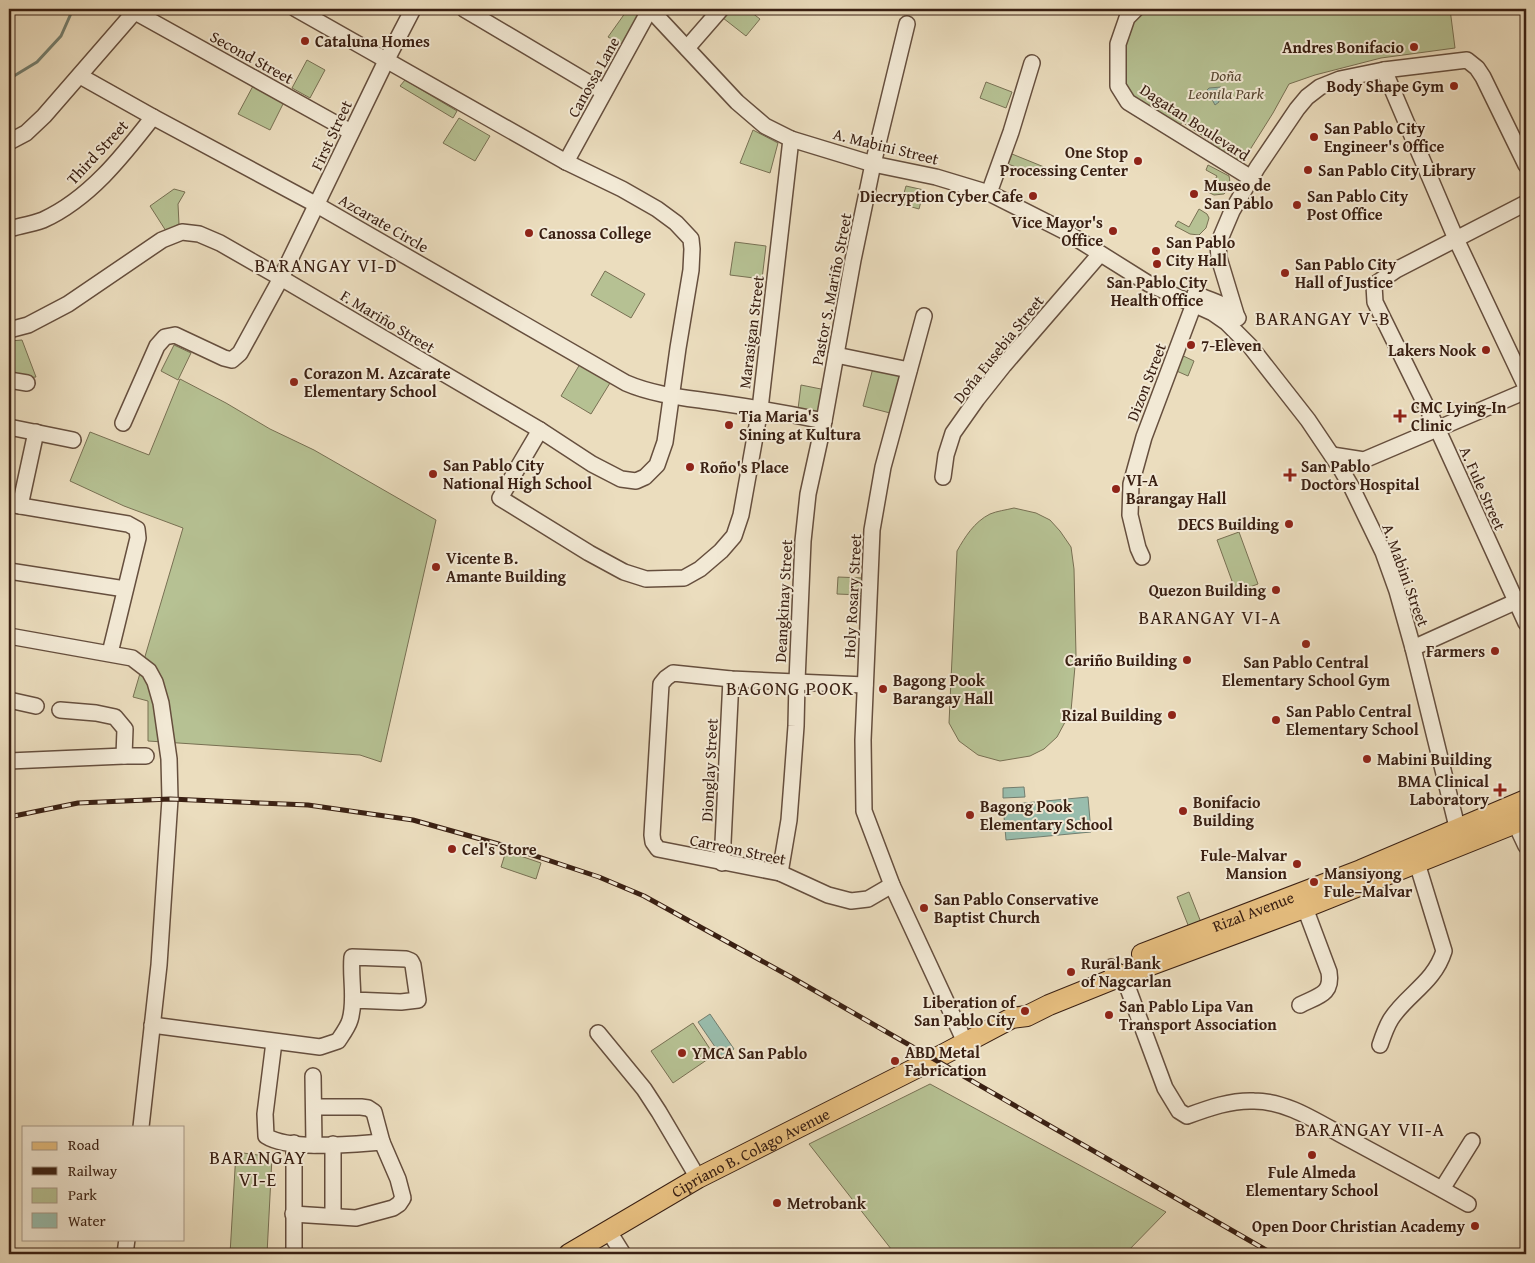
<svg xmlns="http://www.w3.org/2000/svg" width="1535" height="1263" viewBox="0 0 1535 1263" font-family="'Gentium Book Plus',serif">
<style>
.green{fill:#b6c193;stroke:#787053}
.water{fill:#99bdad;stroke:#737e6f}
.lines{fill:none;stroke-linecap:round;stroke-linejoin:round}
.stream{stroke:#737e6f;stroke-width:3}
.minor-casing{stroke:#664f3e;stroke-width:18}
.major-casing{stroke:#3a2013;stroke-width:22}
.minor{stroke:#f2e9d5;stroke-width:15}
.major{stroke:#e6be7f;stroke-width:20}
.rail-casing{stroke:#3a2013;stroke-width:5}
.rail{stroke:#f2e9d5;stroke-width:3;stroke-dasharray:9;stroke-linecap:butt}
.poi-dot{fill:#8f2418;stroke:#f2e9d5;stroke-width:2}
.labels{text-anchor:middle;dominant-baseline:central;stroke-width:4;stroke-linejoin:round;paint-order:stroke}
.poi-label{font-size:16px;font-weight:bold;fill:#3a2013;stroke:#f2e9d5;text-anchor:start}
.street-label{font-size:16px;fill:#3a2013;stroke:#f2e9d5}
.park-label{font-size:16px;font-style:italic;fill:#594833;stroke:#f2e9d5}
.quarter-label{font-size:19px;letter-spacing:1px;fill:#3a2013;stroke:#f2e9d5}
</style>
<rect width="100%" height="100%" fill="#ebddbe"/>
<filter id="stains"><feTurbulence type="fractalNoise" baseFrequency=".004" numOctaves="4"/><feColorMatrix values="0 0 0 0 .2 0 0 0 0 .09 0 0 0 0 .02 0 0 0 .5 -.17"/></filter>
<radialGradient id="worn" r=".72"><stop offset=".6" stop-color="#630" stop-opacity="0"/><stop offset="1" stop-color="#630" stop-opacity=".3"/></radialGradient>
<g class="green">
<path d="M628,9h10l5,5 -18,32 -17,-9z"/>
<path d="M730,9h17l13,10 -14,17 -23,-18z"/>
<path d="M1138,9h56l-1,5 3,-5h254l5,39 -74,10 -66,17 -26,9 -16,29 -32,51 -31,-16 2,-6 -30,-20 -5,8 -56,-42 -3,-43z"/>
<path d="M307,60l18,10 -15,28 -18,-10z"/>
<path d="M405,80l52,31 -4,7 -53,-32z"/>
<path d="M986,82l26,10 -6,16 -26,-10z"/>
<path d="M253,86l31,16 -14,28 -32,-16z"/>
<path d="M459,118l31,18 -15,25 -32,-18z"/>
<path d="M753,130l25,13 -8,30 -30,-10z"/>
<path d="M1012,154l37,15 -4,9 -37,-14z"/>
<path d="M1208,165l21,11c2,8 0,12 -5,18l-10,1 -6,-3 9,-16 -11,-6z"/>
<path d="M906,186l18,4 -5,19 -18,-5z"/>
<path d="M174,189l11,3 -7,12 1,20 -13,7 -16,-25z"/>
<path d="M1199,209l8,5 2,4 -3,10 -7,7 -9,-1 -15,-8 3,-5 11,6z"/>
<path d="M735,242l31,4 -4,33 -32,-4z"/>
<path d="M605,271l40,23 -14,24 -40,-23z"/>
<path d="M22,340l14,37 -27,2v-38z"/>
<path d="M174,345l17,8 -13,27 -17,-9z"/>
<path d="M1177,353l17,8 -6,15 -16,-7z"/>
<path d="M580,364l30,19 -19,31 -30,-18z"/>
<path d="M873,368l27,6 -10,39 -27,-7z"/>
<path d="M180,379l46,24 44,26 44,21 122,70 -55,242 -21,-7 -212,-14v-40l-15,-4 50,-169 -59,-22 -54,-25 20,-49 59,23z"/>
<path d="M801,385l25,5 -4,24 -24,-5z"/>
<path d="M1014,508l22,5 14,7 10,11 11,16 3,22 2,86 -5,56 -14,26 -13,12 -14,7 -30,5 -22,-6 -19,-14 -10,-18 8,-172c8,-14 17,-29 33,-37 7,-3 16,-4 24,-6z"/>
<path d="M1239,532l19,52 -22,8 -19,-52z"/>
<path d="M838,577l25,1 -1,17 -25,-1z"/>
<path d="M506,851l35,12 -5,16 -35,-12z"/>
<path d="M1189,892l13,33 -12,5 -13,-33z"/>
<path d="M693,1023l21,32 -41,28 -22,-32z"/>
<path d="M930,1084l236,128 -41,42h-230l-86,-110z"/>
<path d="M236,1152l36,5 -5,97h-37z"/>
</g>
<g class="water">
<path d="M1221,87l2,2 2,5 -7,2 1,6 -4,3 -8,-15 2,-2z"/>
<path d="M1024,787l1,10 -22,1v-10z"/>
<path d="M1088,797l3,35 -85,8 -3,-35z"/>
<path d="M710,1014l24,35 -12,8 -24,-35z"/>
</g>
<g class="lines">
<path class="stream" d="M9,79l28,-17 24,-26 12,-27"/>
<defs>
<g id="minor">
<path d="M464,9l140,83"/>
<path d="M650,9l87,93 28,24 26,13 82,25 63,13 53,16 77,39 83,52 64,29 13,9 24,24 58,74 33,49 11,19 31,64 14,39 16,57 47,191"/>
<path d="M1136,9l-9,9 -9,26v42l10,16 123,76"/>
<path d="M135,12l216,120"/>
<path d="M687,48l34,-39"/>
<path d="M1384,70l72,169 70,148"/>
<path d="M80,76l73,41 164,88 309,178c30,13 63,15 95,20 35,5 69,11 103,18"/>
<path d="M9,142l17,-9 18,-17 93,-107"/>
<path d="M566,162l84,-153"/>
<path d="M989,193l22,-61 21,-69"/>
<path d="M1526,203l-130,67 -22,15 1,17 62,126 89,195"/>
<path d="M9,229c11,-3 23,-5 34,-9 46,-21 79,-63 110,-103"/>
<path d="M1195,294c14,6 34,10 43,24"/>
<path d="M1236,314l-17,-56 -1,-14 14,-33 25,-43 40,-59 10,-12 13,-10 20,-8 44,-9 83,-10 10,8 6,9 43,88"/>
<path d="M924,316l-41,151 -11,63 -9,210 1,71 28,74 73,157"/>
<path d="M9,330l19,-5 40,-21 94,-64 20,-8 17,2 21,9 61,35 259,152 52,34 29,15 15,2 9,-4 12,-12 8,-23 13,-94 13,-78 1,-21 -1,-10 -15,-16 -19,-14 -35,-20 -56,-27 -270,-153"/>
<path d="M836,355l73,15"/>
<path d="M9,380l18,3"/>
<path d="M123,423l34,-77 8,-9 10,-2 49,23 8,2 8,-7 41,-75 105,-217 27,-52"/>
<path d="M9,427l64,13"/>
<path d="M540,430l-40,68 89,55 35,19 22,7 38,-1 16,-9 21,-18 13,-15 7,-21 19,-106 31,-270"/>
<path d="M1332,455l32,5 162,-69"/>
<path d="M943,477l3,-22 7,-22 24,-34 27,-34 96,-111"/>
<path d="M9,504l119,20 9,5 1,9 -28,115"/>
<path d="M20,506l16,-74"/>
<path d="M1142,557l-4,-9 -8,-33 1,-31 13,-47 53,-141"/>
<path d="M9,571l116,18"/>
<path d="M9,636l123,22 17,13 6,11 6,21 8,56 1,40 -11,166 -18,162"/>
<path d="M1413,648l113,-51"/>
<path d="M865,685l-134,-6 -58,-6 -7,5 -5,6 -9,151 1,7 5,7 122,24 48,22 23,6 17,-2 24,-14"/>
<path d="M9,700l27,6"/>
<path d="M60,710l36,3 19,4 10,12 -1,27"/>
<path d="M9,761l115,-5h22"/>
<path d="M1511,814l15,32"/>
<path d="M722,863l9,-184"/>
<path d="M780,873l9,-53 3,-39 4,-55 1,-45 6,-140 5,-47 16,-73 29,-161 20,-96 34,-140"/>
<path d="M1111,967l12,8 42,113 14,23 8,5c22,-8 44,-16 67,-15 35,0 66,23 97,39 39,21 78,42 117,64"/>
<path d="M1300,1005c17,-9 33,-10 29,-33l-27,-72"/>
<path d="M152,1025l168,22 18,-6c4,-6 10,-14 12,-21 6,-20 0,-42 2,-63l54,2 5,2 2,4 5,35 -17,2 -48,-2"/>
<path d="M598,1033l46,56 15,23 39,66"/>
<path d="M274,1042l-9,72 1,22c23,15 88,8 116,6"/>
<path d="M1380,1045c3,-9 6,-18 11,-26 16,-25 43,-36 53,-68l-27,-88"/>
<path d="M313,1076l1,69"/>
<path d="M294,1143v111"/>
<path d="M1442,1189l30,-48"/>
<path d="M293,1214l63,4 37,-10 6,-4 4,-6 -5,-19 -16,-37 -8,-30 -6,-4 -7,-1h-47"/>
<path d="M333,1216v-72"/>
<path d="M608,1230l15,24"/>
<path d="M125,1254l2,-15"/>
</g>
<g id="major">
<path id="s1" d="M1142,954l219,-84 165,-70"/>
<path id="s2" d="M569,1254l129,-76 246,-124 68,-36 15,-2 22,-11 67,-27 188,-70 222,-89"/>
</g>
</defs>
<use href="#minor" class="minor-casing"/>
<use href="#major" class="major-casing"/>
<use href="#minor" class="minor"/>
<use href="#major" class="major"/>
<defs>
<path id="rail" d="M9,817l69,-14 92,-4 138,6 105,15 89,25 97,32 45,19 147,81 482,277"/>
</defs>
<use href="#rail" class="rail-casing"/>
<use href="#rail" class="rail"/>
</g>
<g class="poi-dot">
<circle cx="305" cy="41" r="5"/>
<circle cx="1414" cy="47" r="5"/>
<circle cx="1454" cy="86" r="5"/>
<circle cx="1314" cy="137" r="5"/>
<circle cx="1138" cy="161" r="5"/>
<circle cx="1308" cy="170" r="5"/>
<circle cx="1194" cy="194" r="5"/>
<circle cx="1033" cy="196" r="5"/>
<circle cx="1297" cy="205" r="5"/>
<circle cx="1113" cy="231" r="5"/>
<circle cx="529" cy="233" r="5"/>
<circle cx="1156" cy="251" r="5"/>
<circle cx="1157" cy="264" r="5"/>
<circle cx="1285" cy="273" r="5"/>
<circle cx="1191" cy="345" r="5"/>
<circle cx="1486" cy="350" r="5"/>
<circle cx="294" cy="382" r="5"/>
<path d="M1397.5 408.5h5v5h5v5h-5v5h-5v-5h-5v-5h5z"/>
<circle cx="729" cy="425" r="5"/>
<circle cx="690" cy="467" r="5"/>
<circle cx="433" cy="474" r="5"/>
<path d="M1287.5 467.5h5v5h5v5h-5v5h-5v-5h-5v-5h5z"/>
<circle cx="1116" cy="489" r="5"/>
<circle cx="1289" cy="524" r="5"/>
<circle cx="436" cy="567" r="5"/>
<circle cx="1276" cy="590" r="5"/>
<circle cx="1306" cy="644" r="5"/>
<circle cx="1495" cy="651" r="5"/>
<circle cx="1187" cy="660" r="5"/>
<circle cx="883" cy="689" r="5"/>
<circle cx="1172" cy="715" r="5"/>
<circle cx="1276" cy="720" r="5"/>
<circle cx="1367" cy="759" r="5"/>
<path d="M1497.5 782.5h5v5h5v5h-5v5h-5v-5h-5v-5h5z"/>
<circle cx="1183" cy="811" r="5"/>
<circle cx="970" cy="815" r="5"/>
<circle cx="452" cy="849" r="5"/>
<circle cx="1297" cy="864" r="5"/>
<circle cx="1314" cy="882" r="5"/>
<circle cx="924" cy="908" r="5"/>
<circle cx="1071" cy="972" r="5"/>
<circle cx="1025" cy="1011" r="5"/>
<circle cx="1109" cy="1015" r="5"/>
<circle cx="682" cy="1053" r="5"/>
<circle cx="895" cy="1061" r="5"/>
<circle cx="1312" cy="1155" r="5"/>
<circle cx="777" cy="1203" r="5"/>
<circle cx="1475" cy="1226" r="5"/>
</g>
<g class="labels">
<g class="poi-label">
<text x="315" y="41">Cataluna Homes</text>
<text x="1404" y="47" text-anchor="end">Andres Bonifacio</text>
<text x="1444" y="86" text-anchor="end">Body Shape Gym</text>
<text x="1324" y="128">San Pablo City<tspan x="1324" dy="18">Engineer's Office</tspan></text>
<text x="1128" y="152" text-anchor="end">One Stop<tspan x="1128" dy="18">Processing Center</tspan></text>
<text x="1318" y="170">San Pablo City Library</text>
<text x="1204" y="185">Museo de<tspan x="1204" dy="18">San Pablo</tspan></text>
<text x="1023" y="196" text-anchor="end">Diecryption Cyber Cafe</text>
<text x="1307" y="196">San Pablo City<tspan x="1307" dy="18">Post Office</tspan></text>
<text x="1103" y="222" text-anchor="end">Vice Mayor's<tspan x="1103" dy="18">Office</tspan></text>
<text x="539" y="233">Canossa College</text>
<text x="1166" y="242">San Pablo<tspan x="1166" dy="18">City Hall</tspan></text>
<text x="1295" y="264">San Pablo City<tspan x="1295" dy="18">Hall of Justice</tspan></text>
<text x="1157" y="282" text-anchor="middle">San Pablo City<tspan x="1157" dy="18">Health Office</tspan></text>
<text x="1201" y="345">7-Eleven</text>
<text x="1476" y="350" text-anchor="end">Lakers Nook</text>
<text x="304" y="373">Corazon M. Azcarate<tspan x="304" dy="18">Elementary School</tspan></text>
<text x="1411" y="407">CMC Lying-In<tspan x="1411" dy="18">Clinic</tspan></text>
<text x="739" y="416">Tia Maria's<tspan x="739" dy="18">Sining at Kultura</tspan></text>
<text x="443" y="465">San Pablo City<tspan x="443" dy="18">National High School</tspan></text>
<text x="1301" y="466">San Pablo<tspan x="1301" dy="18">Doctors Hospital</tspan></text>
<text x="700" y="467">Roño's Place</text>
<text x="1126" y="480">VI-A<tspan x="1126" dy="18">Barangay Hall</tspan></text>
<text x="1279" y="524" text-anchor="end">DECS Building</text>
<text x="446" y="558">Vicente B.<tspan x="446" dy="18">Amante Building</tspan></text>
<text x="1266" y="590" text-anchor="end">Quezon Building</text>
<text x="1485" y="651" text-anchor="end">Farmers</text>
<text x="1177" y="660" text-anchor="end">Cariño Building</text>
<text x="1306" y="662" text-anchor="middle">San Pablo Central<tspan x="1306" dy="18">Elementary School Gym</tspan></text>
<text x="893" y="680">Bagong Pook<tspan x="893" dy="18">Barangay Hall</tspan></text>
<text x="1286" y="711">San Pablo Central<tspan x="1286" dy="18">Elementary School</tspan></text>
<text x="1162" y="715" text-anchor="end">Rizal Building</text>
<text x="1377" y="759">Mabini Building</text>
<text x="1489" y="781" text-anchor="end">BMA Clinical<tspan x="1489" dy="18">Laboratory</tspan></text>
<text x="1193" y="802">Bonifacio<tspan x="1193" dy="18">Building</tspan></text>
<text x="980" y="806">Bagong Pook<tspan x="980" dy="18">Elementary School</tspan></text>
<text x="462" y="849">Cel's Store</text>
<text x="1287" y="855" text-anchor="end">Fule-Malvar<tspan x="1287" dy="18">Mansion</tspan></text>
<text x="1324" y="873">Mansiyong<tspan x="1324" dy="18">Fule–Malvar</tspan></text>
<text x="934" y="899">San Pablo Conservative<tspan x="934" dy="18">Baptist Church</tspan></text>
<text x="1081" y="963">Rural Bank<tspan x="1081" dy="18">of Nagcarlan</tspan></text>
<text x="1015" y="1002" text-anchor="end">Liberation of<tspan x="1015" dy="18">San Pablo City</tspan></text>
<text x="1119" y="1006">San Pablo Lipa Van<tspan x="1119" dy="18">Transport Association</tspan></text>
<text x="905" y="1052">ABD Metal<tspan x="905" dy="18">Fabrication</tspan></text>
<text x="692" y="1053">YMCA San Pablo</text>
<text x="1312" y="1172" text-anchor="middle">Fule Almeda<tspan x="1312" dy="18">Elementary School</tspan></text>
<text x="787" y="1203">Metrobank</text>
<text x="1465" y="1226" text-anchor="end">Open Door Christian Academy</text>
</g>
<g class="street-label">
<text transform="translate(252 57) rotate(29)">Second Street</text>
<text transform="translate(593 77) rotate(-61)">Canossa Lane</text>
<text transform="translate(1195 122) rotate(33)">Dagatan Boulevard</text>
<text transform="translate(331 135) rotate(-65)">First Street</text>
<text transform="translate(886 146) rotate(14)">A. Mabini Street</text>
<text transform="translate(97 152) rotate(-47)">Third Street</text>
<text transform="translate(384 223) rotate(30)">Azcarate Circle</text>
<text transform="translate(831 289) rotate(-79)">Pastor S. Mariño Street</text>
<text transform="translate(388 321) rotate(31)">F. Mariño Street</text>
<text transform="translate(751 332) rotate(-83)">Marasigan Street</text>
<text transform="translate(998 349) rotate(-51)">Doña Eusebia Street</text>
<text transform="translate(1146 382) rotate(-69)">Dizon Street</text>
<text transform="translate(1483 488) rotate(66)">A. Fule Street</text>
<text transform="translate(1406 575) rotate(70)">A. Mabini Street</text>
<text transform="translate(852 596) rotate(-87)">Holy Rosary Street</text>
<text transform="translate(783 601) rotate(-87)">Deangkinay Street</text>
<text transform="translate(709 770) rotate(-87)">Dionglay Street</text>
<text transform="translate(738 849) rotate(12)">Carreon Street</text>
<text stroke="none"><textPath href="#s1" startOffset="119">Rizal Avenue</textPath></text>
<text stroke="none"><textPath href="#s2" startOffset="208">Cipriano B. Colago Avenue</textPath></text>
</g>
<g class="park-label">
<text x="1226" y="75">Doña<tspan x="1226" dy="18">Leonila Park</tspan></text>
</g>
<g class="quarter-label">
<text x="326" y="265">BARANGAY VI-D</text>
<text x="1323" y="318">BARANGAY V-B</text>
<text x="1210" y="617">BARANGAY VI-A</text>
<text x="790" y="688">BAGONG POOK</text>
<text x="1370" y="1129">BARANGAY VII-A</text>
<text x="258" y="1157">BARANGAY<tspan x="258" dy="22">VI-E</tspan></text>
</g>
</g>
<rect width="1535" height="1263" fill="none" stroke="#ebddbe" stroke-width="30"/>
<rect x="10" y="10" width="1515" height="1243" fill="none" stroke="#3a2013" stroke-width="2.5"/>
<rect x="15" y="15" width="1505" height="1233" fill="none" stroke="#3a2013"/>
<rect x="22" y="1126" width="162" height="115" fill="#f2e9d5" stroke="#a89987"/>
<rect x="32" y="1142" width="25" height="8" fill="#e6be7f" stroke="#a89987"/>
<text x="68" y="1150" font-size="15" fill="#3a2013">Road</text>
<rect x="32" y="1167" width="25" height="8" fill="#3a2013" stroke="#a89987"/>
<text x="68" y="1176" font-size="15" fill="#3a2013">Railway</text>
<rect x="32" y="1188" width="25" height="15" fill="#b6c193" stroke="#a89987"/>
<text x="68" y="1200" font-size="15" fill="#3a2013">Park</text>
<rect x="32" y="1213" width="25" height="15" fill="#99bdad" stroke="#a89987"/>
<text x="68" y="1226" font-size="15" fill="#3a2013">Water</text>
<rect width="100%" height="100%" filter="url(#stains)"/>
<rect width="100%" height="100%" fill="url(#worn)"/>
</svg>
